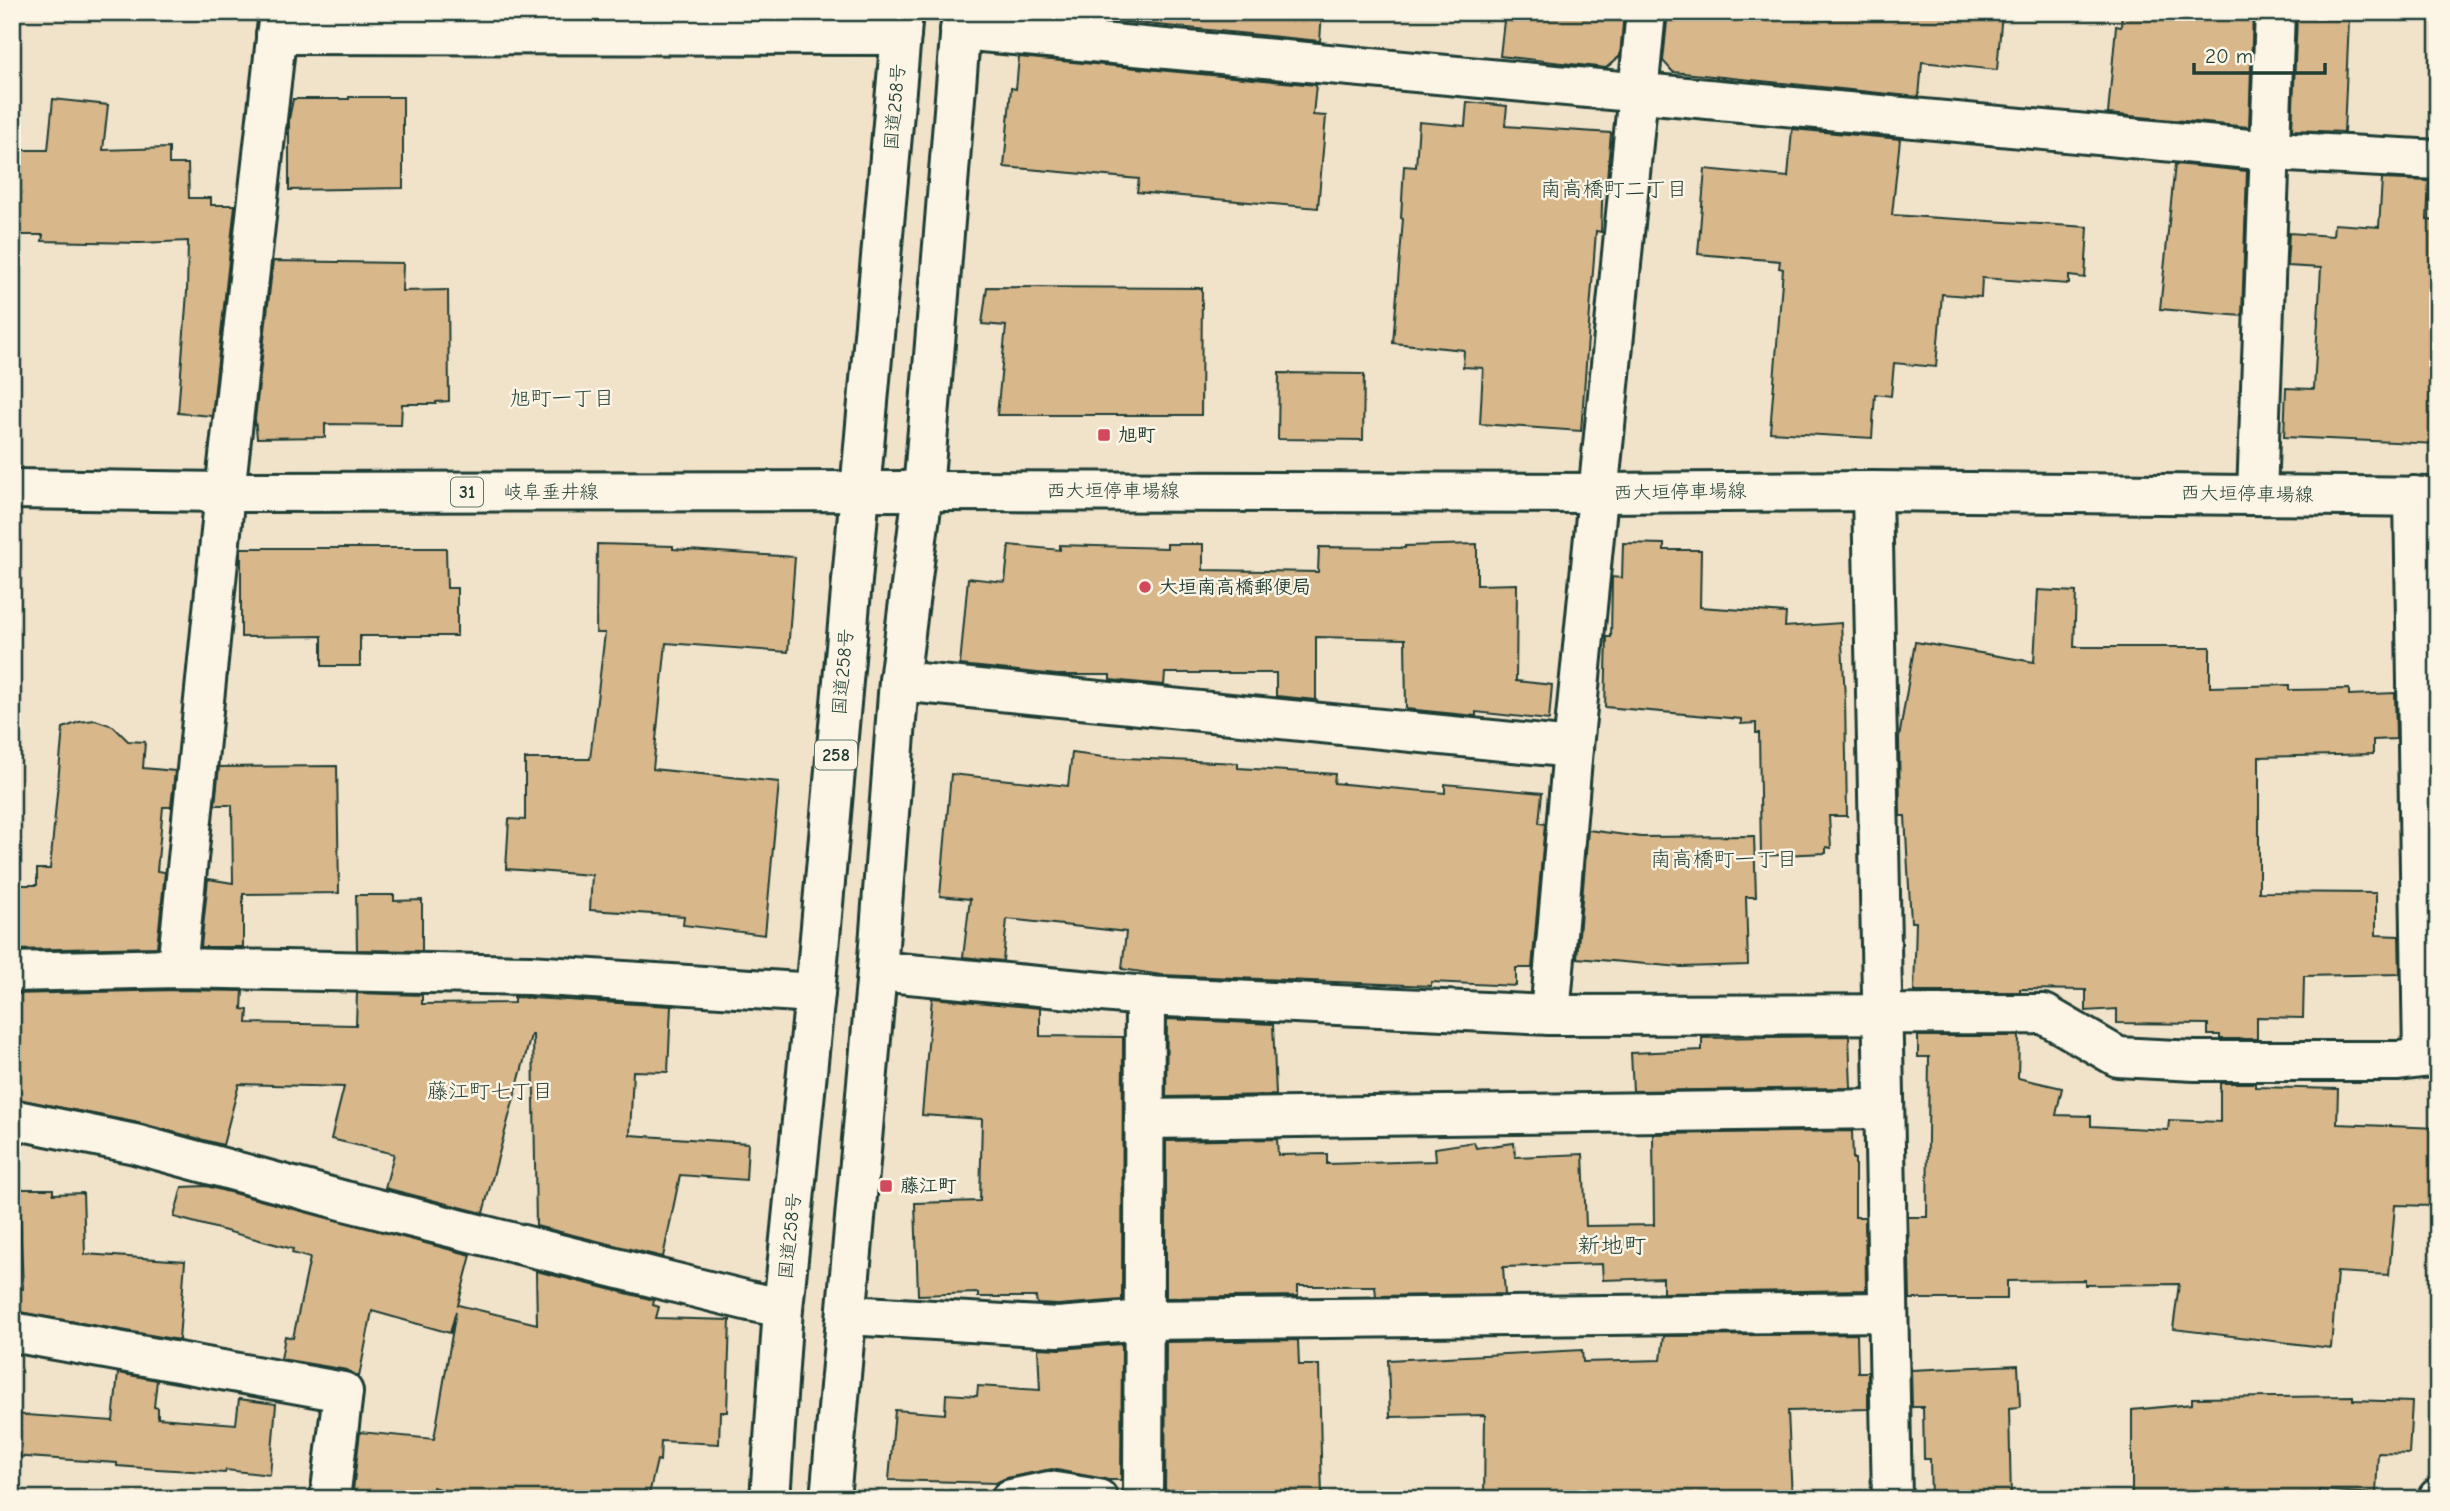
<svg xmlns="http://www.w3.org/2000/svg" width="2450" height="1511" viewBox="0 0 2450 1511" font-family="'Comic Neue','Klee One',sans-serif">
<style>
.building{fill:#d8b78b;stroke:#1f3d34;stroke-width:2}
.lines{fill:none;stroke-linecap:round;stroke-linejoin:round}
.street-casing{stroke:#1f3d34;stroke-width:44}
.secondary-casing{stroke:#1f3d34;stroke-width:44}
.primary-casing{stroke:#1f3d34;stroke-width:44}
.highway-casing{stroke:#1f3d34;stroke-width:44}
.street{stroke:#fcf5e5;stroke-width:38}
.secondary{stroke:#fcf5e5;stroke-width:38}
.primary{stroke:#fcf5e5;stroke-width:38}
.highway{stroke:#fcf5e5;stroke-width:38}
.poi-dot{fill:#d1495b;stroke:#fcf5e5;stroke-width:2.5}
.labels{text-anchor:middle;dominant-baseline:central;stroke-width:5;stroke-linejoin:round;paint-order:stroke}
.shield{fill:#fcf5e5;stroke:#617469;stroke-width:2}
.shield-label{font-size:18px;font-weight:bold;fill:#1f3d34}
.street-label{font-size:19px;fill:#1f3d34;stroke:#fcf5e5}
.poi-label{font-size:19px;font-weight:bold;fill:#1f3d34;stroke:#fcf5e5;text-anchor:start}
.neighbourhood-label{font-size:21px;fill:#1f3d34;stroke:#fcf5e5}
.quarter-label{font-size:23px;fill:#1f3d34;stroke:#fcf5e5}
</style>
<rect width="100%" height="100%" fill="#f1e2ca"/>
<filter id="ink" filterUnits="userSpaceOnUse"><feTurbulence type="fractalNoise" baseFrequency=".0143" numOctaves="2"/><feDisplacementMap in="SourceGraphic" scale="14" xChannelSelector="R" yChannelSelector="G"/><feConvolveMatrix kernelMatrix="1 2 1 2 8 2 1 2 1" color-interpolation-filters="sRGB"/></filter>
<g filter="url(#ink)">
<g class="building">
<path d="M1023,12h299l-2,29z"/>
<path d="M1505,12h119l-4,44 -14,12 -106,-12z"/>
<path d="M1668,12h334l-5,58 -75,-8 -3,35 -246,-25 -10,-11z"/>
<path d="M2122,12h131l-4,115 -141,-13 8,-88 5,1z"/>
<path d="M2297,17l52,3 -5,112 -52,-2z"/>
<path d="M1019,57l297,28 -3,30 13,1 -8,92 -181,-16 2,-13 -135,-12 7,-79 5,1z"/>
<path d="M349,97h54v91l-114,2v-71l4,-20h56z"/>
<path d="M53,99l55,6 -5,45 66,-2v16h19l1,34h22v7h24l-23,211 -34,-3 9,-121 1,-51 -49,2 -97,-2 1,-6h-31v-85h36z"/>
<path d="M1467,102l40,4 -2,20 106,7 -4,46 -4,-1 -2,54 -5,-1 -15,200 -101,-7 3,-56 -20,-1 1,-17 -71,-7 10,-124 -2,-1 3,-52 12,1 3,-45 46,4z"/>
<path d="M1792,129l108,10 -8,76 196,12 -3,51 -16,-2v8l-87,-6 -1,19 -39,-3 -6,73 -42,-4 -3,33 -16,-2 -3,44 -102,-6 13,-163 -4,-1 1,-7 -82,-7 7,-85 83,8z"/>
<path d="M2175,164l72,7 -5,145 -82,-7z"/>
<path d="M2382,179l47,2 -2,39 11,1v223l-154,-7 2,-49 28,1 7,-121 -34,-2 2,-33 44,3 1,-12 45,3z"/>
<path d="M273,261l130,2 -1,28 46,-1 1,111 -13,1v2h-34l-1,21 -76,-1v13l-68,1 -2,-19z"/>
<path d="M987,287l215,1 -1,127h-204l9,-89 -24,-2z"/>
<path d="M1279,373l85,1 -1,66 -85,-1z"/>
<path d="M1623,543l41,1v6h37l-1,57 86,6 -1,14 56,-4 4,76 2,117h-18l2,32 -5,-1v6l-65,3 -2,-123h-3v-10l-15,1v-5l-136,-12 2,-70h4l1,-60 10,1z"/>
<path d="M597,544l76,2v3l122,8 -7,95 -122,-9 -13,126 126,13 -14,153 -82,-10 1,-9 -94,-6 2,-35 -86,-6 3,-50 16,1v-61h65l15,-126h-9z"/>
<path d="M1167,544h36v26l115,2 1,-25 86,1v-2l72,-2v41l40,-1 -1,97 36,4 -3,35 -73,-8v4l-70,-7 -1,-70 -89,-2v63l-40,-4v-23h-111l-1,12 -54,-5v-5h-53l-97,-10 8,-87 37,4 4,-37 51,5v-5l107,3z"/>
<path d="M241,548h205l1,40h10v48h-97v30h-38v-30l-81,1z"/>
<path d="M2038,590l38,2 -2,55h136v40l79,-2v5l60,-1v6l46,-2 1,46 -23,1v14l-114,3v135l117,1v42l23,1 1,38 -96,2 -1,42 -46,-1v22h-37v-4h-12v-11l-91,-1v-14l-31,2v-21l-66,-1v3h-106l2,-70h-5l-6,-106h-5l-1,-78 16,-96 119,20z"/>
<path d="M95,720l18,6 15,15 17,1 -2,26 32,3 -4,36h-8l-6,64 8,1 -8,75 -145,3 2,-65h23v-16h13l13,-141 16,-6z"/>
<path d="M1072,753l31,4 135,6v5l97,6 -1,9 111,10v-9l97,9 -3,30 6,1 -13,144h-16v18l-85,-4v4l-270,-11 -39,-6 4,-37 -119,-13 -4,42 -40,-4 7,-58 -30,-3 11,-122 117,12z"/>
<path d="M337,766l2,127 -96,1v53h-42l7,-68 25,4 -1,-78h-17l4,-38z"/>
<path d="M1588,830l53,7 113,-1 2,61h-10l2,68 -67,2 -104,-9z"/>
<path d="M356,895h38v6l28,-1v51l-65,-1z"/>
<path d="M177,990l66,1 -1,18 6,1 -1,13 109,2 1,-32 65,2v9l92,-1v-6l157,9 -3,66 -35,-1 -3,64 118,8 -2,37 -66,-5 -17,82 -127,-31 -3,-191h-2l-48,178 -98,-25 9,-34 -63,-15 13,-52 -105,-3 -16,61 -84,-22 -127,-25v-104z"/>
<path d="M932,998l108,10v28l83,1 -1,263 -64,5 -21,-1 -1,-7h-58v-4l-60,2 -3,-92 65,-2 2,-82 -60,-4z"/>
<path d="M1167,1019l106,5 3,71 -110,2z"/>
<path d="M1849,1036l2,52 -218,3 -2,-38 71,-3v-12z"/>
<path d="M1918,1036h101l-1,42 44,10 -6,27 35,1v10l77,4 1,-10 51,2v-39h35v4l83,2 -1,35 101,4 -4,78 -39,-1 -6,70 -52,-3 -6,76 -158,-19 6,-45 -94,1v-5l-78,1v18h-97l-2,-82h19l2,-160h-11z"/>
<path d="M1852,1131l1,28h2v58h10l1,73 -203,3v-15l-60,2 -1,-16 -99,3 2,27 -129,2 -1,-10h-77v10l-132,2v-157l111,-2 1,16 49,-1v10l109,-3 -1,-13 39,-6 2,6 38,-5 1,14 68,-3 3,72 68,-1 -1,-91z"/>
<path d="M206,1186l265,69 -13,50 79,19 -1,-53 118,29 -1,5 6,2 -3,11 74,2 -3,92h-7l-1,32 -58,-3 -1,20 -3,-1 -9,39h-176l-39,-12 -2,12h-79l8,-67 74,7 22,-128 -6,22 -78,-22 -13,66 -12,-7 -66,-11 4,-23 8,2 17,-80 -18,-5 1,-4 -119,-32 8,-30z"/>
<path d="M19,1189h34v5l30,-1 2,61 100,7 -6,79 -167,-29v-23l11,1z"/>
<path d="M1857,1334l1,38h10v37l-80,2 4,88h-308l1,-84 -95,2 -2,-57 194,-10 1,12 78,-2 3,-24z"/>
<path d="M1298,1340l1,25h20l3,134h-157l1,-157z"/>
<path d="M1122,1344l-1,136h-13l-56,-11 -46,9 -10,5 -107,-3 6,-70 50,4 1,-20 31,2 1,-10 62,4 -2,-42 22,1z"/>
<path d="M2018,1365l2,42 -11,1 2,91h-80l-1,-40h-6l-1,-52h-11l-1,-37z"/>
<path d="M118,1373l39,7 -3,27 4,1v10l78,6 3,-25 37,5 -6,71 -44,-5 -1,3 -68,-4 -40,-3v-3l-105,-7v-42l101,7z"/>
<path d="M2353,1396v4l59,2 -3,52 -31,-1 -2,41 -57,-4v5l-17,-2v6h-170v-89l60,-6v-6z"/>
</g>
<g class="lines">
<defs>
<g id="street">
<path d="M960,30l1311,121 167,9"/>
<path d="M276,34l625,1"/>
<path d="M1872,491l20,1008"/>
<path d="M2257,494l18,-482"/>
<path d="M2414,496l9,561"/>
<path d="M899,681l674,67"/>
<path d="M177,968l48,-476 54,-480"/>
<path d="M877,971l268,25 405,19 494,-1 74,43 77,4h203l40,-5"/>
<path d="M12,972l165,-4 352,7 286,18"/>
<path d="M1550,1015l23,-267 73,-736"/>
<path d="M12,1119l123,25 210,57 404,100 34,7"/>
<path d="M1144,1119l739,-10"/>
<path d="M847,1315l211,12 86,-7 744,-8"/>
<path d="M12,1332l331,60 -13,107"/>
<path d="M1011,1499l38,-8 49,8"/>
<path d="M1143,1499l2,-503"/>
<path d="M2438,1499v-1"/>
</g>
<path id="secondary" d="M923,491l677,2 272,-2 566,6"/>
<path id="primary" d="M12,489l213,3 698,-1"/>
<g id="highway">
<path d="M770,1499l13,-191 32,-315 88,-981"/>
<path d="M830,1499l47,-528 22,-290 24,-190 39,-479"/>
</g>
</defs>
<use href="#street" class="street-casing"/>
<use href="#secondary" class="secondary-casing"/>
<use href="#primary" class="primary-casing"/>
<use href="#highway" class="highway-casing"/>
<use href="#street" class="street"/>
<use href="#secondary" class="secondary"/>
<use href="#primary" class="primary"/>
<use href="#highway" class="highway"/>
</g>
</g>
<g class="poi-dot">
<rect x="1097" y="428" width="14" height="14" rx="3.5"/>
<circle cx="1145" cy="587" r="7"/>
<rect x="879" y="1179" width="14" height="14" rx="3.5"/>
</g>
<g class="labels">
<g class="shield">
<rect x="451" y="477.5" width="32" height="29" rx="5"/>
<rect x="815" y="740.5" width="42" height="29" rx="5"/>
</g>
<g class="shield-label">
<text x="467" y="492">31</text>
<text x="836" y="755">258</text>
</g>
<g class="street-label">
<text transform="translate(895 107) rotate(-85)">国道258号</text>
<text x="1113" y="491">西大垣停車場線</text>
<text x="551" y="492">岐阜垂井線</text>
<text transform="translate(1680 492) rotate(-1)">西大垣停車場線</text>
<text transform="translate(2247 494) rotate(1)">西大垣停車場線</text>
<text transform="translate(843 672) rotate(-85)">国道258号</text>
<text transform="translate(790 1236) rotate(-84)">国道258号</text>
</g>
<g class="poi-label">
<text x="1118" y="435">旭町</text>
<text x="1159" y="587">大垣南高橋郵便局</text>
<text x="900" y="1186">藤江町</text>
</g>
<g class="neighbourhood-label">
<text x="1614" y="189">南高橋町二丁目</text>
<text x="562" y="398">旭町一丁目</text>
<text x="1724" y="859">南高橋町一丁目</text>
<text x="490" y="1091">藤江町七丁目</text>
</g>
<g class="quarter-label">
<text x="1612" y="1245">新地町</text>
</g>
</g>
<rect width="2450" height="1511" fill="none" stroke="#fcf5e5" stroke-width="42"/>
<rect x="21" y="21" width="2408" height="1469" fill="none" stroke="#1f3d34" stroke-width="2.5" filter="url(#ink)"/>
<path d="M2194 63v10h131v-10" fill="none" stroke="#1f3d34" stroke-width="3.5"/>
<text x="2205" y="63" font-size="21" fill="#1f3d34" stroke="#fcf5e5" stroke-width="5" paint-order="stroke">20 m</text>
</svg>
